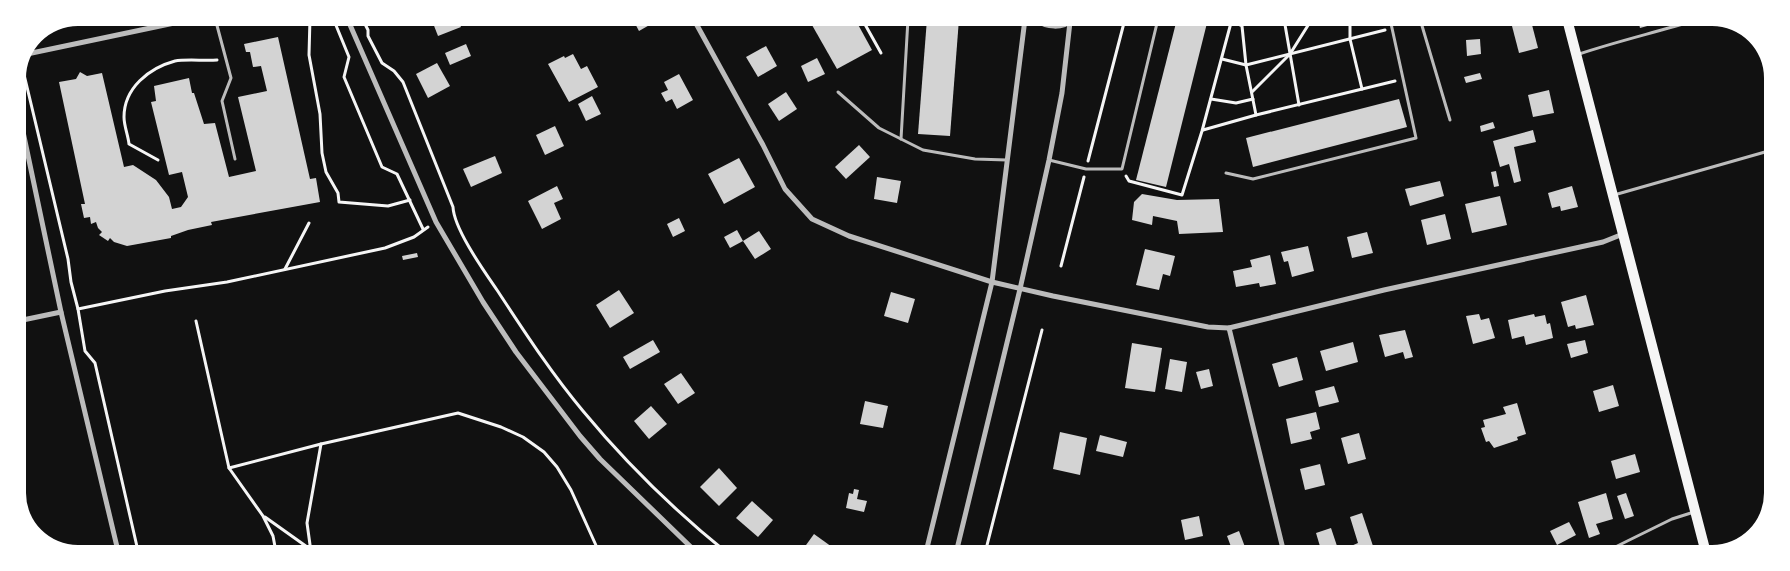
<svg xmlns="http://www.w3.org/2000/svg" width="1790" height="571" viewBox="0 0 1790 571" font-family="'Archivo Narrow',sans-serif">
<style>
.building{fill:#d3d3d3}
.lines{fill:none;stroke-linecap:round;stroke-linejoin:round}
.path{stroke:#f5f5f5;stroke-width:3}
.service{stroke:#bcbcbc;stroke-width:3}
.minor{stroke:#bcbcbc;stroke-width:5}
.secondary{stroke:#f5f5f5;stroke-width:10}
</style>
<rect width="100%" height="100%" fill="#111"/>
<g class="building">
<path d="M88,18h21l-20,5z"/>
<path d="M431,18h26l4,9 -23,9z"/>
<path d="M632,18h18l3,5 -14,8z"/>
<path d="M808,18l47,1 17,31 -35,19z"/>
<path d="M927,19h32l-9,117 -32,-2z"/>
<path d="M1177,19h31l-42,168 -30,-7z"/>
<path d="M1638,20h31l-29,8z"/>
<path d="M1531,21l7,27 -19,5 -7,-27z"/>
<path d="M46,31l1,5 -13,3 1,-4z"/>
<path d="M278,37l32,142 6,-1 4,24 -109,20 1,3 -24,5 -17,6v2l-44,8 -13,-4 -4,-4 -2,3 -9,-6 3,-3 -4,-4 -2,-6 -5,2 -1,-7 -6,1 -3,-14h4l-26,-122 17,-3 4,-7 7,4 15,-3 22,94 9,-2 23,15 13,17 3,12 9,-2 7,-10 -6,-25 -13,3 -18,-73 5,-1 -2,-15 35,-8 3,15h2l10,31 11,-1 14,54 27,-6 -18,-74 29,-6 -6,-25 -8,1 -3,-15h-4l-2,-8z"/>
<path d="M1480,39l1,15 -14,2 -1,-16z"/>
<path d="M466,44l5,12 -21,9 -5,-12z"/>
<path d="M766,46l11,20 -19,11 -12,-20z"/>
<path d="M573,54l8,15 6,-3 11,21 -29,15 -21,-38 16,-8 1,2z"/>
<path d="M817,58l8,16 -17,8 -7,-16z"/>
<path d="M437,63l13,23 -22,12 -12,-24z"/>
<path d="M1480,73l2,6 -16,4 -2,-6z"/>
<path d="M679,74l14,26 -16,9 -5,-10 -6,3 -5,-9 7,-3 -4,-8z"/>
<path d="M1549,90l5,23 -21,4 -5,-22z"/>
<path d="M786,92l11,17 -18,12 -11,-17z"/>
<path d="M592,96l9,18 -15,7 -8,-17z"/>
<path d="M1399,99l8,28 -154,40 -7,-29z"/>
<path d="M1493,122l2,6 -14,4 -1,-6z"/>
<path d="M555,126l9,20 -19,9 -9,-20z"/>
<path d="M1533,130l3,12 -22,5 7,34 -7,2 -5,-19 -9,3 -7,-26z"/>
<path d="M859,145l11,12 -24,22 -11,-12z"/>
<path d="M495,156l7,17 -31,14 -8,-18z"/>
<path d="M739,158l16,29 -31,17 -16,-30z"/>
<path d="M1496,171l3,15 -5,1 -3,-15z"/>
<path d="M877,177l24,4 -4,22 -23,-4z"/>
<path d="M1440,181l4,15 -34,10 -5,-17z"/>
<path d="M557,186l6,13 -9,4 7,16 -19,10 -14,-28z"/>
<path d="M1572,186l6,21 -17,4 -1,-5 -8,2 -4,-15z"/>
<path d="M1142,194l35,6 42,-1 4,33 -44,2 -2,-13 -24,-5 -1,9 -20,-5 2,-18z"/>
<path d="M1500,196l7,29 -35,8 -7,-29z"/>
<path d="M1445,214l6,25 -24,6 -6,-25z"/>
<path d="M679,218l6,13 -12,6 -6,-13z"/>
<path d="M737,230l6,11 -13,7 -6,-11z"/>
<path d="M759,231l12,18 -16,10 -12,-18z"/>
<path d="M1367,232l6,21 -21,5 -5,-21z"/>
<path d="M1308,246l6,25 -22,6 -4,-16 -4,1 -3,-10z"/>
<path d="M1145,249l30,7 -5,20 -7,-2 -4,16 -23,-5z"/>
<path d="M417,253l1,4 -15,3 -1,-4z"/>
<path d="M1270,255l6,29 -16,3 -1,-4 -23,4 -3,-16 19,-4 -2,-7z"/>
<path d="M18,267l4,20 -4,1z"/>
<path d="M619,290l15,23 -24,15 -14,-23z"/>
<path d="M891,292l24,7 -7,24 -24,-7z"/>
<path d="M1586,295l8,30 -18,4 -1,-4 -7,2 -7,-25z"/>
<path d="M1479,314l2,6 8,-2 6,20 -22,6 -7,-28z"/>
<path d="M1534,314l1,3 10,-2 2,9 3,-1 3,15 -27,7 -2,-9 -12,3 -4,-19z"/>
<path d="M1405,330l8,27 -8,2 -2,-7 -18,5 -6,-22z"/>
<path d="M653,340l7,12 -30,17 -7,-12z"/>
<path d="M1585,340l3,13 -17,5 -4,-14z"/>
<path d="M1353,342l5,20 -32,9 -6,-20z"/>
<path d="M1132,343l30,5 -7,44 -30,-4z"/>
<path d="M1297,357l6,23 -24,7 -7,-23z"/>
<path d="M1170,359l17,3 -5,30 -17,-3z"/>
<path d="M1209,369l4,17 -12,3 -5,-17z"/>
<path d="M681,373l14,20 -17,11 -14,-20z"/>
<path d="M1613,385l6,21 -20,6 -6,-21z"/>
<path d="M1334,386l5,16 -20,5 -4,-16z"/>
<path d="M865,401l23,5 -5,22 -23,-4z"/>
<path d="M1517,403l9,31 -9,3 1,3 -24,8 -5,-7 -3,1 -5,-14 4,-1 -2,-7 23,-6 -3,-7z"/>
<path d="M651,406l16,18 -18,15 -15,-18z"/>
<path d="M1316,412l4,17 -10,3 2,7 -21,5 -5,-25z"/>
<path d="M1060,432l27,6 -7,37 -27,-6z"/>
<path d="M1359,433l7,26 -18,5 -7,-26z"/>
<path d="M1100,435l27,7 -4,15 -27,-6z"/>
<path d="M1635,454l5,18 -24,7 -5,-18z"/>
<path d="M1320,464l5,21 -20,5 -5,-21z"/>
<path d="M719,468l18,20 -18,18 -19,-19z"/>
<path d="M854,489l5,1 -2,9 10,2 -3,11 -18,-4 3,-15 4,1z"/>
<path d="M1606,493l7,26 -17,5 4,10 -11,4 -11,-36z"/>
<path d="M1626,493l8,23 -9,3 -8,-23z"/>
<path d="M752,501l21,19 -15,17 -22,-19z"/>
<path d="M1362,513l13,39 -2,1h-20l-2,-7 7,-3 -8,-26z"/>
<path d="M1199,516l4,20 -18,4 -4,-20z"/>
<path d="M1569,522l7,13 -19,10 -7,-14z"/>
<path d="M1331,528l7,21 -16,4 -6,-20z"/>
<path d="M1239,531l6,16 -12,5 -6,-16z"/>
<path d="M814,534l25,18h-38z"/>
<path d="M1044,545l26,7v1h-29z"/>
</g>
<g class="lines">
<g class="path">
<path d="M310,18l-1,37 11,59 2,39 4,19 12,21 1,9 49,4 22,-6"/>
<path d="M333,18l16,39 -5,20 38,90 15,7 26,55"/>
<path d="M362,18l6,12v6l14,27 12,8 9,11 50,125c1,22 31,64 44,83 27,41 54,83 86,121 43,52 91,99 143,141"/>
<path d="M862,19l19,34"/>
<path d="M1284,19l15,86"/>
<path d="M1350,19v20l12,50"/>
<path d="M1232,21l10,5 4,39 10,50"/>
<path d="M226,23l26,-5"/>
<path d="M1222,59l24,6 139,-35"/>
<path d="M22,66l46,193 3,23 7,27 7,42 10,12 43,188"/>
<path d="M1252,92l38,-38 22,-35"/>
<path d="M1211,99l25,4 17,-4"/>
<path d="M1203,130l53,-15 139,-34"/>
<path d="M158,160l-29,-16c-1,-9 -5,-18 -5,-27 0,-29 25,-49 51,-56 10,-2 31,0 42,-1"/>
<path d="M1088,161l37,-142"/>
<path d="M1126,176l3,5 53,14 20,-64 30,-112"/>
<path d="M1061,266l23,-89"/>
<path d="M285,269l24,-46"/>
<path d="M78,309l87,-18 62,-9 158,-34 29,-11 14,-10"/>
<path d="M196,321l33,147 34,48 10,20 3,16"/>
<path d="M229,468l92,-24 137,-31 43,14 22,10 21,15 13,15 14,23 28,62"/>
<path d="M265,517l45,32 -2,3"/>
<path d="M311,552l-4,-29 14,-79"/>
<path d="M985,553l57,-223"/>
</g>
<g class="service">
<path d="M215,18l16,60 -9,23 13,58"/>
<path d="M1420,19l30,101"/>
<path d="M1579,54c39,-13 78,-22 117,-34"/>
<path d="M838,92l41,36 44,22 52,9 32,1"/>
<path d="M901,139l7,-120"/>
<path d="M1049,160l37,9h36l36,-150"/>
<path d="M1226,173l27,6 163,-41 -26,-119"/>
<path d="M1614,195l158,-45"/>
<path d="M1603,553l69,-34 22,-7"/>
</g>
<g class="minor">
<path d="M347,18l89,204 47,80 33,50 64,84 20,23 96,93"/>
<path d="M693,18l70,127 22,44 27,30 37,17 143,46 61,14 155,31 21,1 155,-38 219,-48 20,-8"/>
<path d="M1034,19c13,9 28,10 40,0"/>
<path d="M27,54l171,-36"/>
<path d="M18,108l43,204 57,239"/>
<path d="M18,321l43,-9"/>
<path d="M1229,328l55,225"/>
<path d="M926,552l66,-270 33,-263"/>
<path d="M956,553l64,-264 29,-129 13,-67 8,-71"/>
</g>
<path class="secondary" d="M1567,19l139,534"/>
</g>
<path d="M0 0H1790V571H0ZM78 26H1712A52 52 0 0 1 1764 78V493A52 52 0 0 1 1712 545H78A52 52 0 0 1 26 493V78A52 52 0 0 1 78 26Z" fill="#fff" fill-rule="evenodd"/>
</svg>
